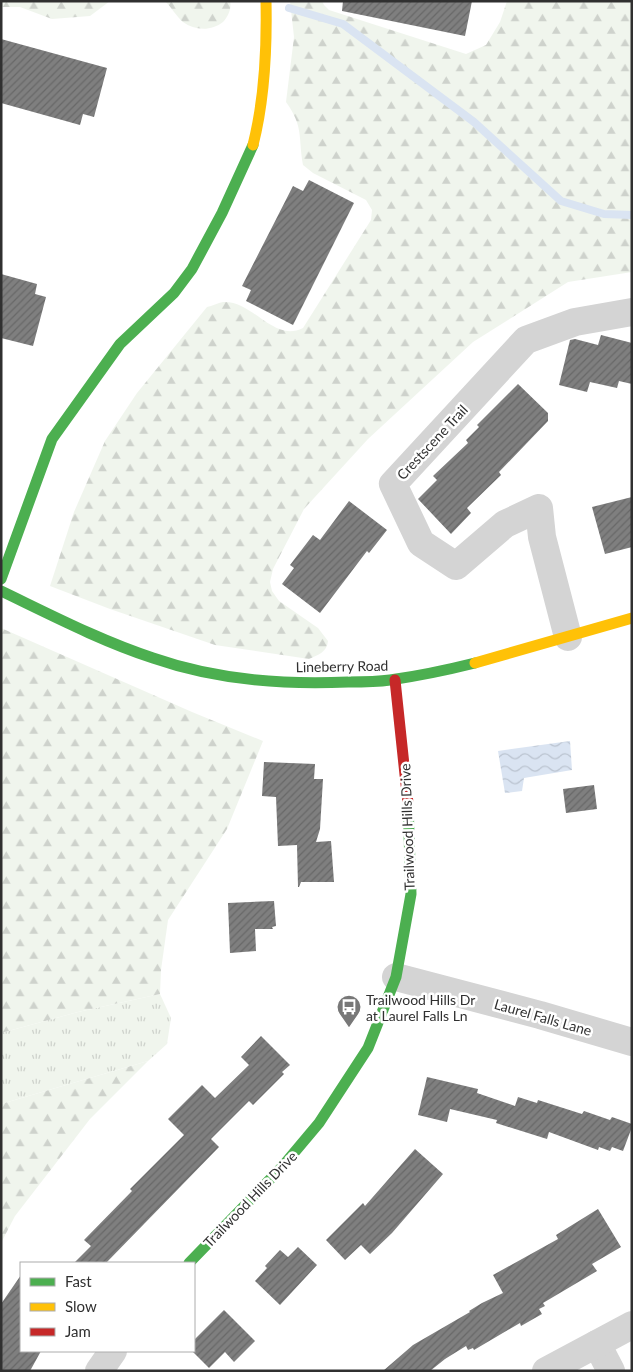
<svg xmlns="http://www.w3.org/2000/svg" width="633" height="1372" viewBox="0 0 633 1372" font-family="Lato,sans-serif">
<style>
.grass{fill:url(#grass-tufts)}
.forest{fill:url(#forest-firs)}
.water{fill:url(#water-waves)}
.lines{fill:none;stroke-linecap:round;stroke-linejoin:round}
.stream{stroke:#dae4f2;stroke-width:8}
.building{fill:url(#building-hatch)}
.street{stroke:#d4d4d4;stroke-width:28}
.fast{stroke:#4caf50;stroke-width:11}
.slow{stroke:#ffc107;stroke-width:11}
.jam{stroke:#c62828;stroke-width:11}
.labels{text-anchor:middle;dominant-baseline:central;stroke-width:5;stroke-linejoin:round;paint-order:stroke}
.street-label{font-size:14px;fill:#303030;stroke:#fff}
.poi-label{font-size:14px;fill:#303030;stroke:#fff;text-anchor:start}
</style>
<defs>
<pattern id="grass-tufts" width="24" height="20" patternUnits="userSpaceOnUse" patternTransform="scale(1.25)"><rect width="24" height="20" fill="#f0f5ed"/><path d="M3 7l-1-3M5 7V3M7 7l1-3M15 17l-1-3M17 17v-4M19 17l1-3" fill="none" stroke="#ced2cc"/></pattern>
<pattern id="forest-firs" width="22" height="20" patternUnits="userSpaceOnUse" patternTransform="scale(1.25)"><rect width="22" height="20" fill="#f0f5ed"/><path d="M5 1l3.5 6h-7zM16 11l3.5 6h-7z" fill="#ced2cc"/></pattern>
<pattern id="water-waves" width="16" height="10" patternUnits="userSpaceOnUse" patternTransform="scale(1.25)"><rect width="16" height="10" fill="#dae4f2"/><path d="M0 5q4-4 8 0t8 0" fill="none" stroke="#bbc4d0"/></pattern>
<pattern id="building-hatch" width="6" height="6" patternUnits="userSpaceOnUse" patternTransform="scale(1.25)"><rect width="6" height="6" fill="#7f7f7f"/><path d="M-1 1l2-2M0 6l6-6M5 7l2-2" fill="none" stroke="#686868"/></pattern>
</defs>
<rect width="100%" height="100%" fill="#fff"/>
<path class="grass" d="M160,994l11,24 -4,26 -19,17 -147,43v-71l77,-21z"/>
<g class="forest">
<path d="M1,1h109l-20,15 -38,3 -32,-12h-19z"/>
<path d="M165,1h65c2,7 -2,16 -7,21 -11,9 -28,9 -40,0 -6,-5 -12,-15 -18,-21z"/>
<path d="M290,1h32l2,4 5,5 137,44 20,-9 14,-23 7,-21h125v271l-64,10 -95,60 -105,97 -64,70 -31,60 -3,13 2,9 7,10 39,27 10,13c-1,11 -10,14 -19,18l-94,-14 -105,-36 -60,-23 24,-74 31,-71 32,-48 70,-86c5,-1 11,-4 16,-5 30,-2 50,41 80,26l68,-108 1,-10 -6,-10 -53,-27 -10,-8c-5,-28 1,-38 -17,-63l8,-65z"/>
<path d="M1,628l191,84 71,29 -36,88 -59,91 -7,50 -1,24 -82,18 -77,21z"/>
<path d="M148,1061l-58,58 -75,97 -14,27v-139z"/>
</g>
<path class="water" d="M570,741l2,29 -48,8 -2,13 -17,2 -7,-42z"/>
<g class="lines">
<path class="stream" d="M289,8l54,16 131,98 87,79 43,13 28,1"/>
</g>
<g class="building">
<path d="M343,1h129l-7,35 -123,-25z"/>
<path d="M1,39l106,29 -13,49 -11,-3 -3,11 -79,-22z"/>
<path d="M309,180l45,23 -61,122 -47,-24 5,-11 -9,-4 51,-100 10,5z"/>
<path d="M1,274l36,10 -2,10 11,3 -13,49 -32,-8z"/>
<path d="M601,335l31,8v41l-13,-3 -2,7 -27,-6 -3,10 -28,-7 11,-45 5,-1 23,6z"/>
<path d="M518,384l30,29v8l-49,51 2,3 -34,33 4,5 -20,21 -33,-35 19,-19 -4,-4 35,-33 -2,-3 13,-13 -2,-2z"/>
<path d="M632,497v50l-27,7 -13,-47z"/>
<path d="M349,501l38,29 -18,23 -2,-2 -47,62 -38,-29 12,-16 -4,-3 23,-30 7,5z"/>
<path d="M264,762l51,2 -1,15h9l-3,50 -4,13 15,-1 3,41h-33l-2,5h-1l-1,-42 -19,1 -2,-49 -14,-1z"/>
<path d="M594,785l3,24 -31,4 -3,-24z"/>
<path d="M274,901l2,25 -4,1 1,2h-18l1,22 -26,2 -2,-50z"/>
<path d="M261,1036l29,29 -8,7 2,2 -31,31 -4,-4 -38,38 8,8 -113,116h-32l17,-17 -7,-6 48,-49 -2,-2 54,-54 -16,-16 34,-34 13,13 34,-33 -8,-8z"/>
<path d="M427,1077l51,12 -1,4 38,13 3,-9 19,6 1,-3 44,14 2,-3 26,9 2,-3 20,7v3l-9,24 -11,-4 -2,4 -11,-4 -1,3 -49,-18 -2,7 -51,-16 1,-3 -47,-11 -3,13 -29,-7z"/>
<path d="M415,1149l28,25 -51,59 -22,21 -9,-9 -16,15 -19,-20 37,-37 2,3z"/>
<path d="M598,1209l23,38 -29,17 5,7 -54,32 2,3 -6,3 3,5 -21,12 -1,-3 -46,27 -1,-2 -5,2 -2,-4 -21,13 -15,12h-47l30,-26 57,-33 -1,-1 13,-8 21,-10 -10,-18 65,-36 -2,-4z"/>
<path d="M298,1247l19,18 -37,40 -25,-24 12,-13 -2,-2 15,-16 8,7z"/>
<path d="M21,1275v76h20l-11,20h-29v-67z"/>
<path d="M224,1310l31,31 -21,21 -9,-10 -16,16 -17,-17h2v-11z"/>
</g>
<g class="lines">
<g class="street">
<path d="M568,637l-26,-100 -3,-29 -34,16 -49,42 -35,-23 -28,-59 133,-144 49,-18 57,-10"/>
<path d="M396,977l144,38 92,27"/>
<path d="M597,1344l14,27"/>
<path d="M99,1371l14,-20"/>
<path d="M546,1371l86,-46"/>
</g>
<g class="fast">
<path d="M1,579l51,-140 68,-95 54,-51 18,-24 30,-56 31,-68"/>
<path d="M1,591c50,24 100,50 152,67 63,22 130,27 195,24 14,0 28,0 42,-2 28,-4 57,-10 85,-17"/>
<path d="M189,1263l93,-96 37,-44 49,-75 28,-71 15,-83 -3,-91"/>
</g>
<g class="slow">
<path d="M253,145c12,-47 14,-96 13,-144"/>
<path d="M475,663l157,-45"/>
</g>
<path class="jam" d="M395,680l13,123"/>
</g>
<defs>
<symbol id="bus-pin" viewBox="-11 -11 22 30"><path d="M0 17L-7.5 6A9.5 9.5 0 1 1 7.5 6Z" fill="#787878" stroke="#fff"/><path d="M-5-6H5V4H4V6H2V4H-2V6H-4V4H-5ZM-3.5-4V0h7V-4ZM-3.5 1.2v1.5H-2V1.2ZM2 1.2v1.5H3.5V1.2Z" fill="#fff"/></symbol>
</defs>
<g fill-rule="evenodd">
<use href="#bus-pin" x="335" y="993" width="28" height="38"/>
</g>
<g class="labels">
<g class="street-label">
<text transform="translate(432 442) rotate(-47)">Crestscene Trail</text>
<text transform="translate(342 666) rotate(-1)">Lineberry Road</text>
<text transform="translate(407 827) rotate(-92)">Trailwood Hills Drive</text>
<text transform="translate(543 1017) rotate(16)">Laurel Falls Lane</text>
<text transform="translate(250 1199) rotate(-46)">Trailwood Hills Drive</text>
</g>
<g class="poi-label">
<text x="366" y="999">Trailwood Hills Dr<tspan x="366" dy="16">at Laurel Falls Ln</tspan></text>
</g>
</g>
<rect width="633" height="1372" fill="none" stroke="#303030" stroke-width="5"/>
<rect x="20" y="1262" width="175" height="90" fill="#ffffff" stroke="#acacac"/>
<rect x="30" y="1278" width="25" height="8" fill="#4caf50" stroke="#acacac"/>
<text x="65" y="1287" font-size="15" fill="#303030">Fast</text>
<rect x="30" y="1303" width="25" height="8" fill="#ffc107" stroke="#acacac"/>
<text x="65" y="1312" font-size="15" fill="#303030">Slow</text>
<rect x="30" y="1328" width="25" height="8" fill="#c62828" stroke="#acacac"/>
<text x="65" y="1337" font-size="15" fill="#303030">Jam</text>
</svg>
